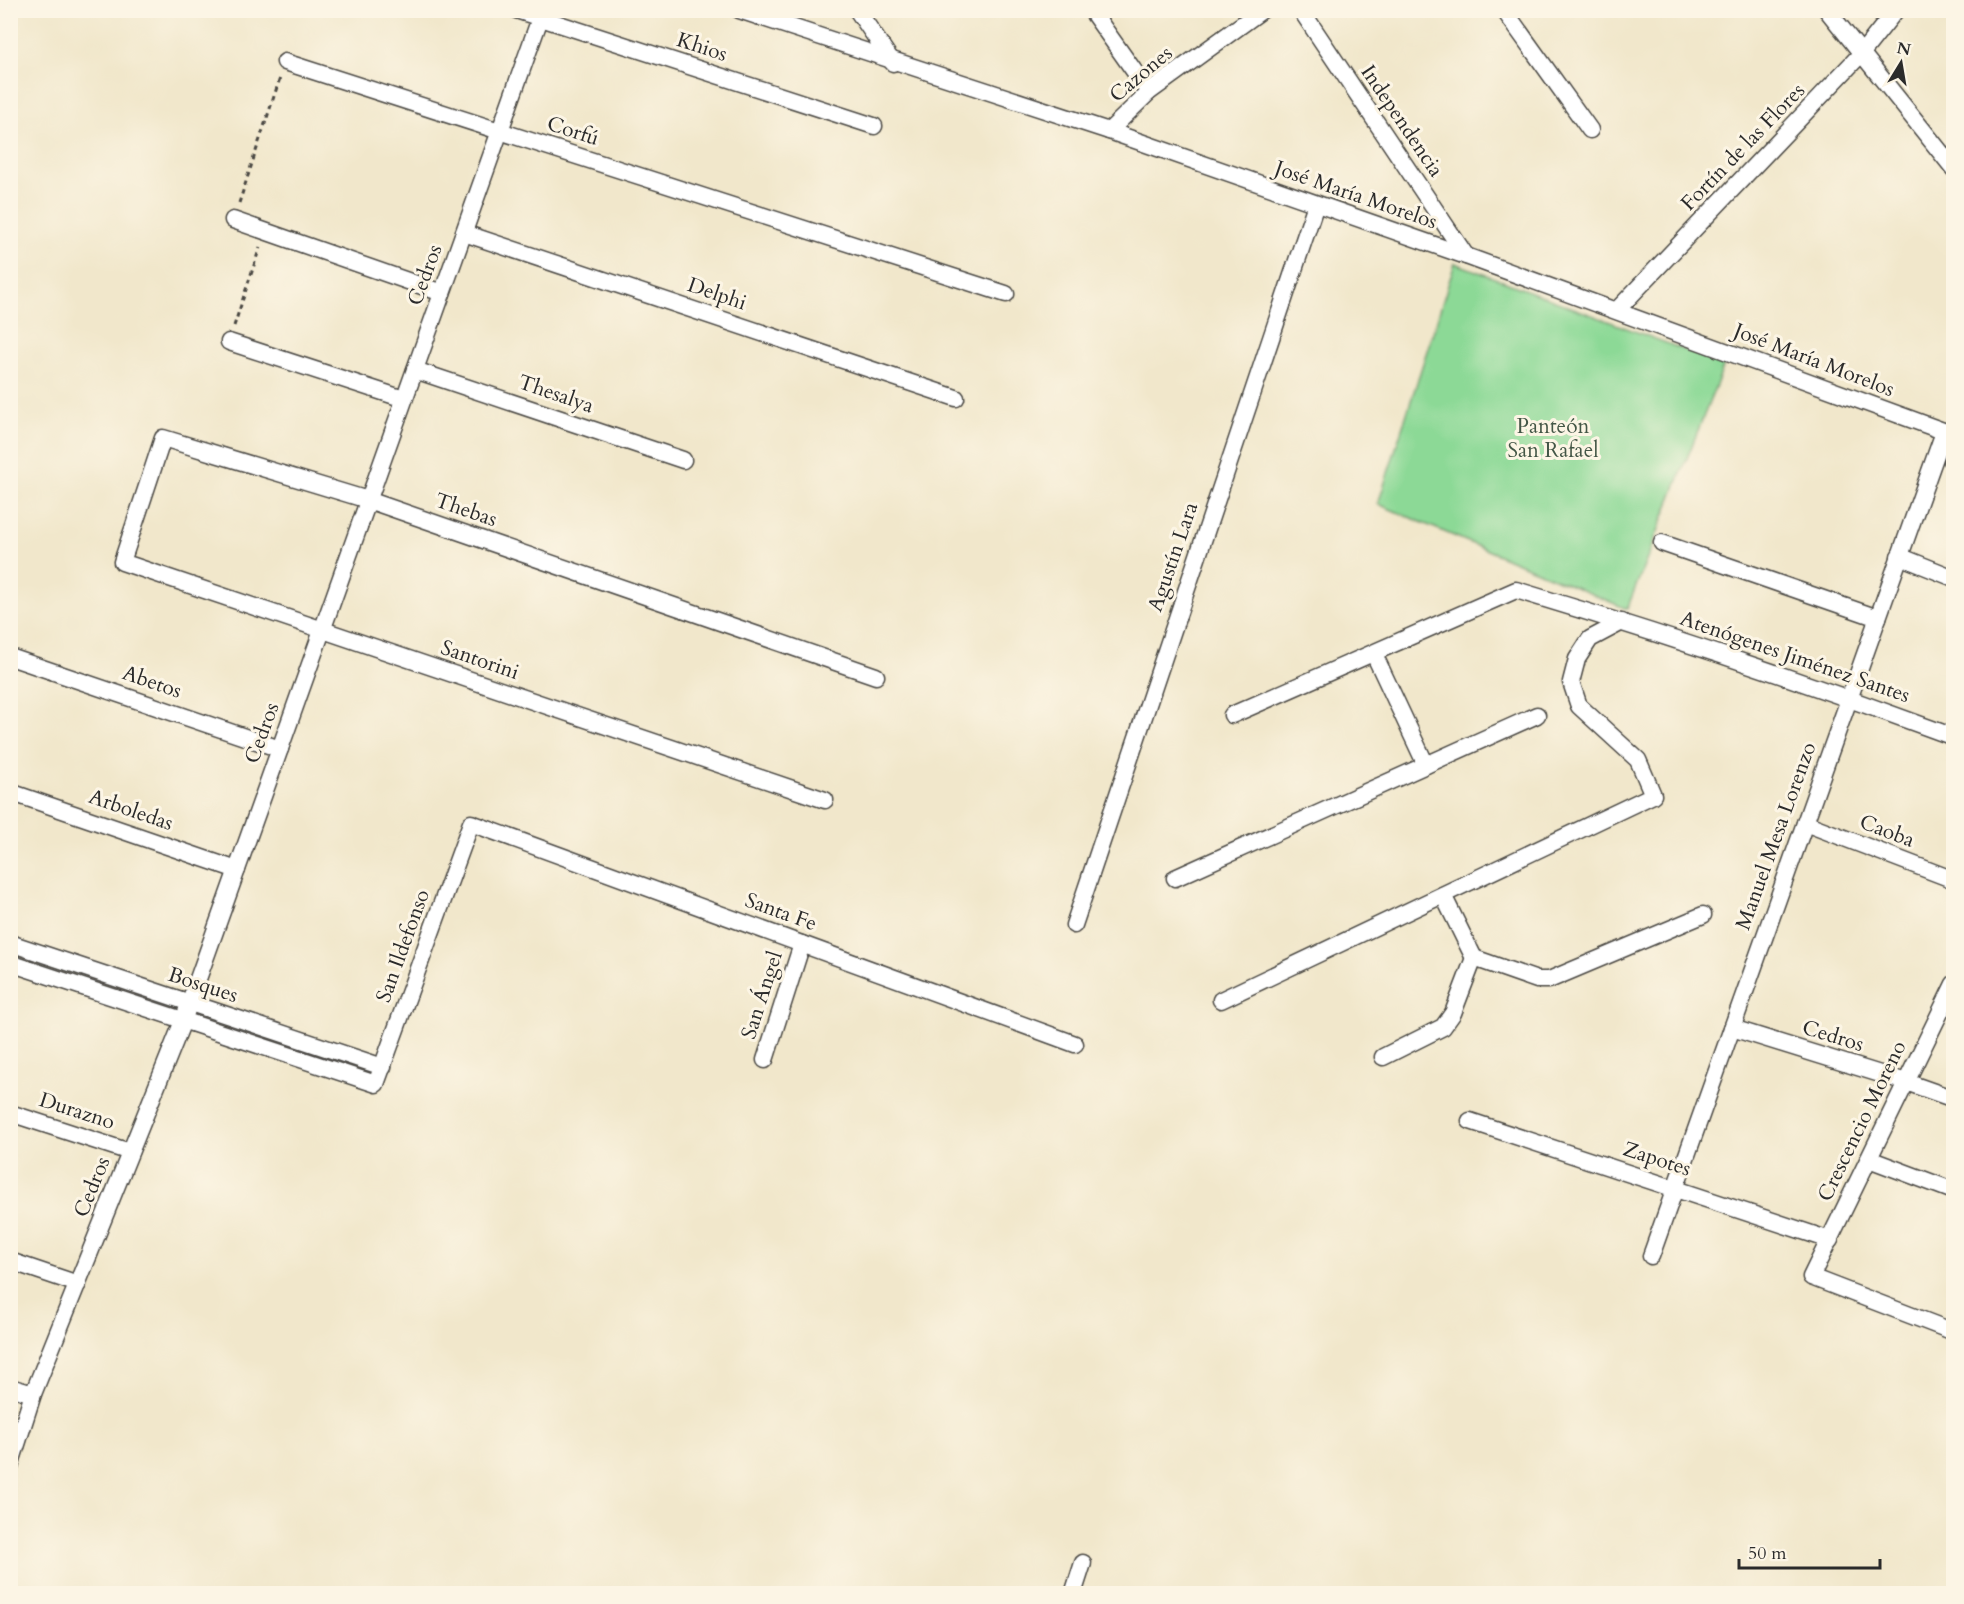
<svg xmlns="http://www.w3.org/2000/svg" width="1964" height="1604" viewBox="0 0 1964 1604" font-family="Cardo,serif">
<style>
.green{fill:#8cd996;stroke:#5c8260;stroke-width:1.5}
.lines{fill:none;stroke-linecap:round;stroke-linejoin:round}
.minor-casing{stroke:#494743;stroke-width:19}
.path{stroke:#494743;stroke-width:3;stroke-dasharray:4.5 4.5;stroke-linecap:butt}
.minor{stroke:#fff;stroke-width:16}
.labels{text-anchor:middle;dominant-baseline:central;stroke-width:6;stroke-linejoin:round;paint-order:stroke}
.street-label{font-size:21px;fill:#2b2b2b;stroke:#fcf5e5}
.park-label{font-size:21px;fill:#435646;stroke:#fcf5e5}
</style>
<rect width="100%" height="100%" fill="#fcf5e5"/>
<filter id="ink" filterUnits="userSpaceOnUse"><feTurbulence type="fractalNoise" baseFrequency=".0167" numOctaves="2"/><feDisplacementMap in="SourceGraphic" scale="12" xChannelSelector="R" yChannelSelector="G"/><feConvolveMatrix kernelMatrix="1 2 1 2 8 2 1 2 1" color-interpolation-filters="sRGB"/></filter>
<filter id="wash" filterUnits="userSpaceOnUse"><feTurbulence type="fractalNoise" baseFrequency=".008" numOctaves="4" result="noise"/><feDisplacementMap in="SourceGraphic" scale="24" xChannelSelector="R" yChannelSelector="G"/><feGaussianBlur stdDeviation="1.35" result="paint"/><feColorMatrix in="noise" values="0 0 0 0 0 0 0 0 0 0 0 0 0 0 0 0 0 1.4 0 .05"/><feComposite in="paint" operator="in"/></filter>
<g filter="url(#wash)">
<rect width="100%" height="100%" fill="#f1e7cb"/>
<path class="green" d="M1455,263l269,102 -97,244 -249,-105z"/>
</g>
<g filter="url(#ink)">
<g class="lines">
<defs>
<g id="minor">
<path d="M516,10l358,116"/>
<path d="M739,10l370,121 357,125 488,179"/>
<path d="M857,10l36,53"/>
<path d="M1091,10l58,82"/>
<path d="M1301,10l165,246"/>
<path d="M1504,10l86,120"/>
<path d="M1827,10l127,159"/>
<path d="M285,62l721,232"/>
<path d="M1109,131l40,-39 113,-82"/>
<path d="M233,220l209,73"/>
<path d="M464,233l492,165"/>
<path d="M1617,310l244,-256 35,-44"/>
<path d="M229,342l175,57"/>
<path d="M415,370l268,90"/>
<path d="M1662,543l216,75"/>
<path d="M1899,556l55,22"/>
<path d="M1374,654l52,111"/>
<path d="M10,657l270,92"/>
<path d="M1232,715l284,-125c147,44 293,93 438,147"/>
<path d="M10,792l227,78"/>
<path d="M825,800l-703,-238 41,-124 205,62 508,176"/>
<path d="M1805,823l149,57"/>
<path d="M1175,878l362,-163"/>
<path d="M1443,895l31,63"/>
<path d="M1074,925l242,-721"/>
<path d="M10,943l373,124"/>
<path d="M10,963l366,121 95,-261 604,221"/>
<path d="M1954,984l-143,293 143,55"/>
<path d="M1221,1000l432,-205 -15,-35 -59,-54 -8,-24 6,-23 13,-20 32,-17"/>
<path d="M1732,1028l174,54 48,17"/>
<path d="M1383,1057l60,-30 10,-14 21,-55 63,22h12l154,-65"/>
<path d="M765,1060l37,-116"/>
<path d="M10,1113l120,39"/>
<path d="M1470,1121l360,119"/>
<path d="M1869,1159l85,32"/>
<path d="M1651,1256l293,-824"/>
<path d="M10,1261l68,23"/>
<path d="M10,1387l23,7"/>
<path d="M10,1466l23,-72 150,-373 360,-1011"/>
<path d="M1073,1594l10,-31"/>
</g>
</defs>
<use href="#minor" class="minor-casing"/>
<g class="path">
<path d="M239,203l41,-125"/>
<path d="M234,326l26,-79"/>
</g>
<use href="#minor" class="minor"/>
</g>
</g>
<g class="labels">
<g class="street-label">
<text transform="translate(702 47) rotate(18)">Khios</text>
<text transform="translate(1141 74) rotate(-40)">Cazones</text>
<text transform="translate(1402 121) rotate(56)">Independencia</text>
<text transform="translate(573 131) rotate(18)">Corfú</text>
<text transform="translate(1743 147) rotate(-46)">Fortín de las Flores</text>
<text transform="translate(1356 195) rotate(19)">José María Morelos</text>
<text transform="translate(425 275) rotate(-70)">Cedros</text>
<text transform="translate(717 294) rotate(19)">Delphi</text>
<text transform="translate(1814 360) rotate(21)">José María Morelos</text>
<text transform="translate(556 394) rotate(19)">Thesalya</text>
<text transform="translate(466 510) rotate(19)">Thebas</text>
<text transform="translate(1173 557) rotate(-71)">Agustín Lara</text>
<text transform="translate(1795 657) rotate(19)">Atenógenes Jiménez Santes</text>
<text transform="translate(480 660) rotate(19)">Santorini</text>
<text transform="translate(152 682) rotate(19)">Abetos</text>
<text transform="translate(262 733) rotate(-70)">Cedros</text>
<text transform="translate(131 810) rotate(19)">Arboledas</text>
<text transform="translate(1887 831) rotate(21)">Caoba</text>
<text transform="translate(1776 836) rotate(-70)">Manuel Mesa Lorenzo</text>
<text transform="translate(781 912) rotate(20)">Santa Fe</text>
<text transform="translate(403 946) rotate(-70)">San Ildefonso</text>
<text transform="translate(203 985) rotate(18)">Bosques</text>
<text transform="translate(762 995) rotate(-72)">San Ángel</text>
<text transform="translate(1833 1036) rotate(17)">Cedros</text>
<text transform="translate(77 1111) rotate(18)">Durazno</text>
<text transform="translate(1862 1121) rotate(-64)">Crescencio Moreno</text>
<text transform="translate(1657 1159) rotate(18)">Zapotes</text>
<text transform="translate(92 1187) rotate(-68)">Cedros</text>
</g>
<g class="park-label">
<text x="1553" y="426">Panteón<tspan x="1553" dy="24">San Rafael</tspan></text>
</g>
</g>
<rect width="1964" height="1604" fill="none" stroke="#fcf5e5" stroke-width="36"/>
<g transform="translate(1901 63) rotate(11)" stroke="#fcf5e5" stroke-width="4.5" paint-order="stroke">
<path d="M0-4.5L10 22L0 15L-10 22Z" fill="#2b2b2b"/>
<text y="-9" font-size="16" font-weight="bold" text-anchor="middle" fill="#2b2b2b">N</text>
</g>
<path d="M1739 1559v9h141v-9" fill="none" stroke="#2b2b2b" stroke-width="3"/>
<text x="1748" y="1559" font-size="18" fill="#2b2b2b" stroke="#fcf5e5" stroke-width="4.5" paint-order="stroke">50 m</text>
</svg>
